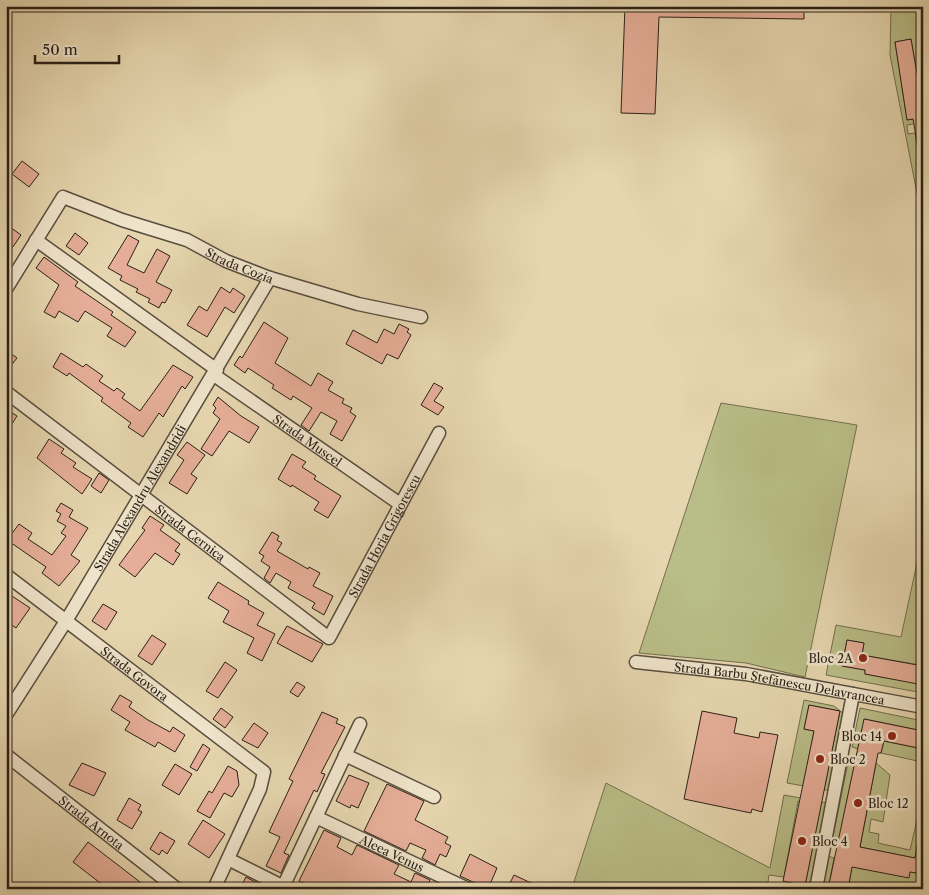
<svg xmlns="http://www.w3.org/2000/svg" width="929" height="895" viewBox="0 0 929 895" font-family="'Libre Caslon Text',serif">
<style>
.green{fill:#b9bd87;stroke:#726e50}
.building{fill:#e6ae98;stroke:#2a2018}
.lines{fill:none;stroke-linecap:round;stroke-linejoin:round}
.street-casing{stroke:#594e3e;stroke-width:15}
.street{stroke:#efe4cb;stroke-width:12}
.poi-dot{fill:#8f2418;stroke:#efe4cb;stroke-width:2}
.labels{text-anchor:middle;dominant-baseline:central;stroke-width:5;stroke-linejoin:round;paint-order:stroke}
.street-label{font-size:12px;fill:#2a2018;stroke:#efe4cb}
.poi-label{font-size:12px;fill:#2a2018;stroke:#efe4cb;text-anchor:start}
</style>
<rect width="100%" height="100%" fill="#e6d6af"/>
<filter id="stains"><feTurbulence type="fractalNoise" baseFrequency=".004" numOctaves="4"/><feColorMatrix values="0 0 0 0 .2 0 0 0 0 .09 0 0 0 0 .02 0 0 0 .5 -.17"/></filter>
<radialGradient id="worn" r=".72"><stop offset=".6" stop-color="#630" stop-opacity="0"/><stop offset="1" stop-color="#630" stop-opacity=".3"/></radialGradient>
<g class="green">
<path d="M891,6h32v102l-12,-69 -16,3 12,78 16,-2v4l-16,3 1,9 7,-1 8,46v45l-33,-169z"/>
<path d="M721,403l136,22 -52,252 -59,-14 -107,-10z"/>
<path d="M923,535v128l-3,2 -58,-10 2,-12 -17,-3 -5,26 23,4v4l53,9v-2l5,1v11l-97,-18 10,-50 65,12z"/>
<path d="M804,700l30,6 10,8 -15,76h-5l16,-79 -31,-6 -5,24 10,2 -10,55 -17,-3z"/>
<path d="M860,708l63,13v10l-58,-12 -7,30 -6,-2z"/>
<path d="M884,741l39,8v34l-5,-1 4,-20 -41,-9z"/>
<path d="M849,758l7,1 -17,84 -7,-2z"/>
<path d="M876,763l14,12 -7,47 -12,-3 -2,13 10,2 -1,9 32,7 13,-56v24l-8,40 -55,-11z"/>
<path d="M606,783l164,85 14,-73 44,8 -17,84 -6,-1 15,-80 -22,-5 -14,76 -15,-2 -2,14 -195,-1z"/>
<path d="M828,856l6,2 -6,31h-6z"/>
<path d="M853,861l70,13v15h-75z"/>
</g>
<g class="building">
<path d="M625,6h179v13l-145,-2 -4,97 -34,-1z"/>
<path d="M911,39l12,69v40l-5,1 -5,-30 -6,1 -12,-78z"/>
<path d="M22,161l17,13 -10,13 -17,-13z"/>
<path d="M6,224l15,11 -15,22z"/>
<path d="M75,233l13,10 -9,12 -13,-9z"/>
<path d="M128,235l11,6 -12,24 17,8 13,-24 13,7 -14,26 16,8 -7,13 -3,-1 -3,6 -11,-6 2,-3 -14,-7 2,-3 -18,-9 2,-4 -14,-8z"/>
<path d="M44,257l34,25 -3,4 38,26 -2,3 25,17 -11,15 -18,-11 5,-8 -27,-17 -7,11 -19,-11 -4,7 -11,-6 15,-27 -23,-17z"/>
<path d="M221,287l9,6 3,-5 12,8 -11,17 -9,-6 -18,30 -20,-12 12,-19 8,5z"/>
<path d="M264,322l24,16 -13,25 36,23 7,-13 15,9 -5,8 16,9 -2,4 10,5 -2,4 6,4 -14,25 -12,-7 7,-13 -16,-9 -12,19 -8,-6 11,-17 -19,-12 -2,4 -19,-12 2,-3 -26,-17 -3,5 -11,-8 6,-9 2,2z"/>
<path d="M399,324l10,5 -2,3 4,3 -13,24 -11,-5 -5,10 -36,-20 7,-14 24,13 7,-14 10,5z"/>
<path d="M6,350l11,8 -11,14z"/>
<path d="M61,353l22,14 3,-3 17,12 -4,5 15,10 3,-3 8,6 -3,4 18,13 33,-46 20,12 -8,12 -3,-3 -19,31 -4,-4 -16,24 -15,-10 3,-4 -30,-22 2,-3 -34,-25 -2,3 -14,-9z"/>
<path d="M434,383l9,5 -9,13 10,6 -6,8 -17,-10z"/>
<path d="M218,397l23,19 18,11 -10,16 -20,-12 -17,25 -11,-7 19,-30 -7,-6 3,-5 -3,-3z"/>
<path d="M6,409l11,7 -11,17z"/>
<path d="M49,439l15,10 -3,4 15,10 -3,4 19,12 -10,15 -45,-36z"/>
<path d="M187,442l18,13 -14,19 6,4 -10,16 -18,-11 15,-23 -7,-5z"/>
<path d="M292,454l14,8 -4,5 14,9 -2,3 27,17 -13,22 -14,-8 5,-8 -27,-17 -1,2 -13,-8z"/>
<path d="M99,473l10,7 -8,13 -10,-7z"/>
<path d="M61,503l12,7 -4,7 19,11 -17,27 9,6 -21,25 -17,-13 4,-6 -39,-27 12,-16 13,9 -4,6 24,16 14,-19 -5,-3 5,-7 -9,-5 4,-7 -5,-3z"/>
<path d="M150,516l14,9 -4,5 20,14 -5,7 5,3 -7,11 -18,-12 -20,24 -16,-12 26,-35 -3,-2z"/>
<path d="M272,532l7,4 -2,4 5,3 -5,8 31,18 1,-2 11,6 -7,13 20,10 -9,19 -12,-7 3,-5 -27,-15 3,-6 -15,-9 -6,10 -6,-5 6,-11 -9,-6 3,-5 -5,-3z"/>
<path d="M218,582l31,19 -1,3 16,9 -7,12 18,9 -13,27 -15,-8 7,-15 -31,-16 6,-11 -21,-13z"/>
<path d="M6,592l24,16 -14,20 -10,-7z"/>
<path d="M103,604l14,8 -11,18 -14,-9z"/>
<path d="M287,626l36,18 -11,18 -35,-19z"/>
<path d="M152,635l14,9 -14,21 -14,-9z"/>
<path d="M847,640l17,3 -2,12 61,11v16l-5,-1v3l-53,-10v-4l-23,-4z"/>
<path d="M225,662l12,8 -19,28 -12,-7z"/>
<path d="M297,682l8,5 -7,10 -8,-5z"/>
<path d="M120,695l12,7 -3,5 19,13 22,12 3,-5 12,8 -10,17 -17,-10 -3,5 -30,-17 5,-8 -19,-12z"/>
<path d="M809,705l31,6 -35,175 -22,-5 31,-150 -10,-2z"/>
<path d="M221,708l12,9 -8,11 -12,-9z"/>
<path d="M702,711l35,7 -3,15 25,5 1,-6 18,3 -16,77 -10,-3 -1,4 -67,-14z"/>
<path d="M322,712l16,7 -2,4 9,4 -24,46 4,1 -8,18 -3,-2 -30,63 5,2 -8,18 -15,-7 14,-29 -11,-5 24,-51 -4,-2z"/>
<path d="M864,719l59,12v18l-39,-8 -3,12h-3l-18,94 55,11 3,-18h5v34l-13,-2 -1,6 -57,-11 -4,22h-20z"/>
<path d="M254,723l14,10 -10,15 -16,-8z"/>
<path d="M203,744l7,5 -13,22 -7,-4z"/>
<path d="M82,763l24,10 -12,23 -25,-11z"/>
<path d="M175,764l17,10 -13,21 -17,-10z"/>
<path d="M228,766l9,5 2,14 -7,12 -8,-4 -14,25 -13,-7 12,-20 3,2z"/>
<path d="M349,775l20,8 -11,25 -7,-3 -1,3 -14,-7z"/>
<path d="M387,784l37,17 -9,19 33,17 -3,6 6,3 -5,11 -6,-3 -5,11 -13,-7 4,-8 -16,-7 -4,8 -42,-20z"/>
<path d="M129,798l12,7 -3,5 4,2 -10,17 -15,-9z"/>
<path d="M203,820l22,14 -16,24 -21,-14z"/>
<path d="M324,830l17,8 -4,9 15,8 5,-10 42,20 -5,9 17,8 4,-9 15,7 -4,9h-110l-17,-8z"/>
<path d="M160,832l15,9 -8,13 -5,-4 -3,5 -9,-6z"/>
<path d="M88,842l52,40 -5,7h-27l-35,-27z"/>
<path d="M470,854l27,14 -9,21 -28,-13z"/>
<path d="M514,875l30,14h-28l-7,-4z"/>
<path d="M246,877l22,12h-28z"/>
</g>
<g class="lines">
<defs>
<g id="street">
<path d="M36,240l181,130"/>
<path id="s1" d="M6,289l57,-92 59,23 65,20 39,21 44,17 88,26 63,13"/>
<path id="s2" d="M214,375l186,129"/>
<path id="s3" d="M6,392l323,246 110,-205"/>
<path id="s4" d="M6,575l258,197 -4,17 -46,100"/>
<path id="s5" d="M636,662l110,12 177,33"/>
<path id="s6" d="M6,715l60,-94 204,-343"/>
<path id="s7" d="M6,755l171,134"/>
<path d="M345,755l89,42"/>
<path id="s8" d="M316,817l152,72"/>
<path d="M228,859l60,30"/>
<path d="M282,889l78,-165"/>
<path d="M816,889l37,-195"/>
</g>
</defs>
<use href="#street" class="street-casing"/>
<use href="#street" class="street"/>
</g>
<g class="poi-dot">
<circle cx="863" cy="658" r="5"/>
<circle cx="892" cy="736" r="5"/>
<circle cx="820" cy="759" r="5"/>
<circle cx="858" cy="803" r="5"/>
<circle cx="802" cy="841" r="5"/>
</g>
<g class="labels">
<g class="street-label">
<text stroke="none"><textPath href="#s1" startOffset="298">Strada Cozia</textPath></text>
<text stroke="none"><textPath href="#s2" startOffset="114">Strada Muscel</textPath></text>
<text stroke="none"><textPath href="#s6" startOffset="255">Strada Alexandru Alexandridi</textPath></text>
<text stroke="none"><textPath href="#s3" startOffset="232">Strada Cernica</textPath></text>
<text stroke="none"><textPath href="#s3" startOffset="522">Strada Horia Grigorescu</textPath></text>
<text stroke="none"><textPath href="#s4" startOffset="162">Strada Govora</textPath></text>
<text stroke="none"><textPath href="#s5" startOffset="145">Strada Barbu Ștefănescu Delavrancea</textPath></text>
<text stroke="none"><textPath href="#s7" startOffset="109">Strada Arnota</textPath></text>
<text stroke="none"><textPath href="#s8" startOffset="84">Aleea Venus</textPath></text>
</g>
<g class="poi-label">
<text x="853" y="658" text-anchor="end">Bloc 2A</text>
<text x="882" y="736" text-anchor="end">Bloc 14</text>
<text x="830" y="759">Bloc 2</text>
<text x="868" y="803">Bloc 12</text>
<text x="812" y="841">Bloc 4</text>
</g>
</g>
<rect width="929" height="895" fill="none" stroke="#e6d6af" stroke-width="25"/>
<rect x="8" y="8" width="914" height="880" fill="none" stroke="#2a2018" stroke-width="2.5"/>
<rect x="12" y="12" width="904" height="870" fill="none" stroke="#2a2018"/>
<path d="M35 55v8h84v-8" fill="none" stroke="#2a2018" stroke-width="2.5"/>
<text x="42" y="55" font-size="15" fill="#2a2018" stroke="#efe4cb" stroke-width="4" paint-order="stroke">50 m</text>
<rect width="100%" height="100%" filter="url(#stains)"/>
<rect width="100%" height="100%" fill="url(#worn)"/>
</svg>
